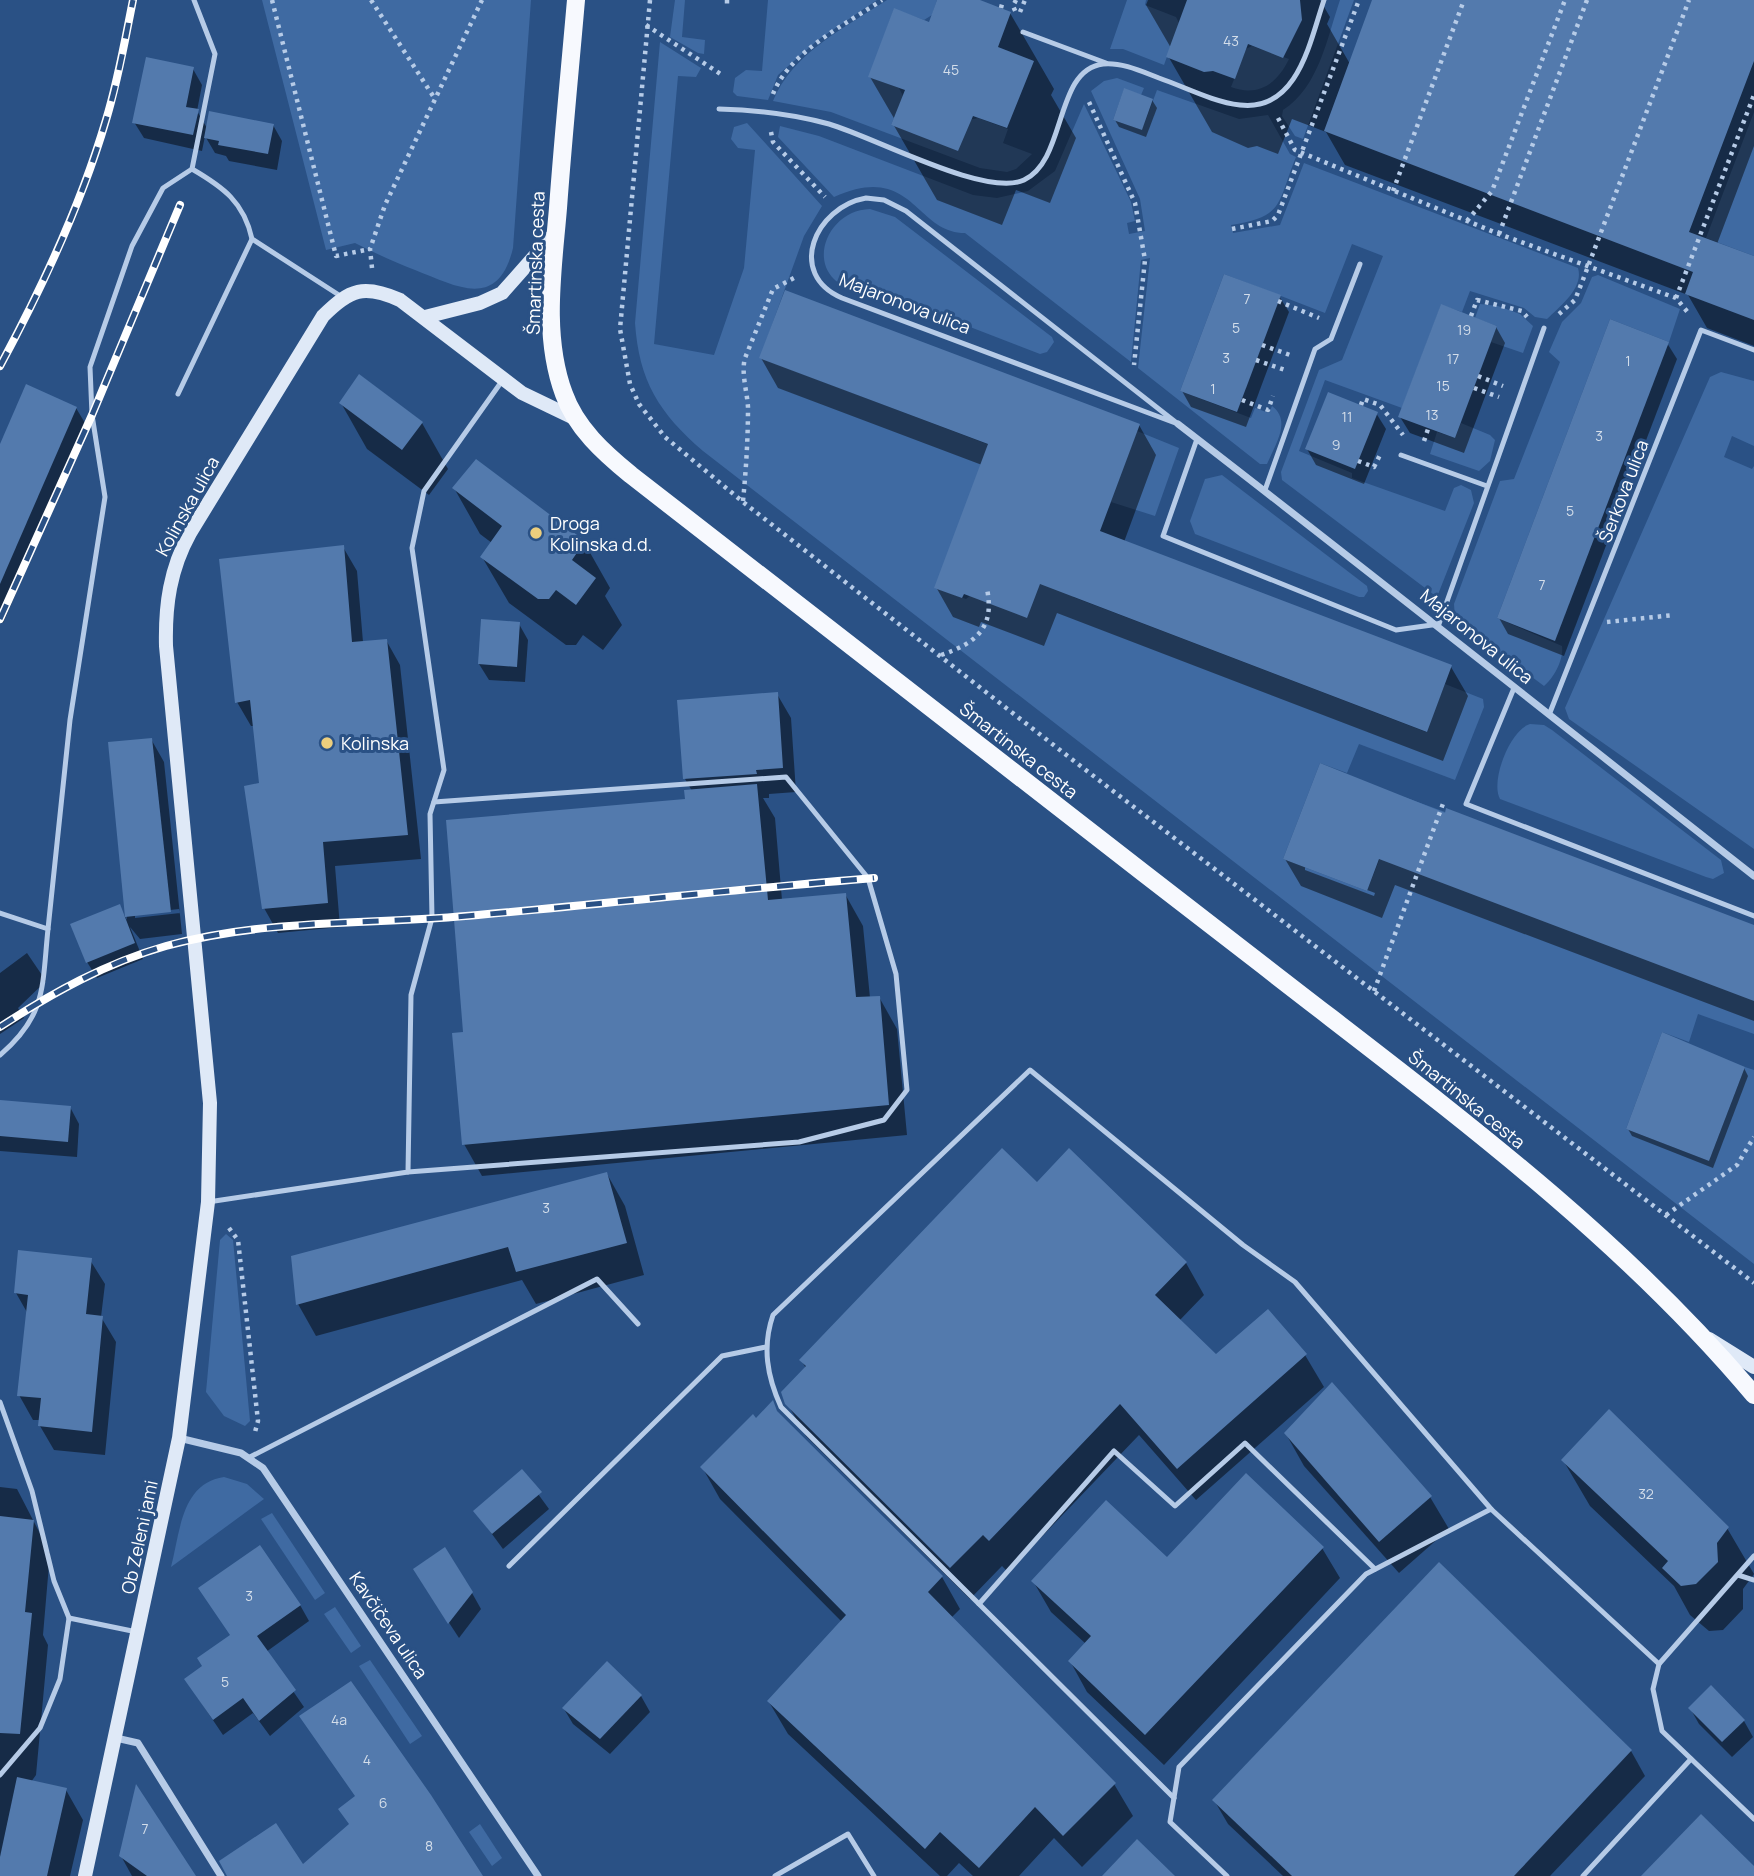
<svg xmlns="http://www.w3.org/2000/svg" width="1754" height="1876" viewBox="0 0 1754 1876" font-family="Manrope,sans-serif">
<style>
.green{fill:#3f6aa2}
.shadow{fill:#0007;fill-rule:evenodd}
.building{fill:#537aad}
.lines{fill:none;stroke-linecap:round;stroke-linejoin:round}
.path{stroke:#b6cbe7;stroke-width:4.5;stroke-dasharray:3.5 5;stroke-linecap:butt}
.lane{stroke:#b6cbe7;stroke-width:5}
.street{stroke:#b6cbe7;stroke-width:7}
.secondary{stroke:#dfe9f7;stroke-width:14}
.primary{stroke:#f7f9fe;stroke-width:18}
.rail-casing{stroke:#fff;stroke-width:8}
.rail{stroke:#2a5185;stroke-width:5;stroke-dasharray:16;stroke-linecap:butt}
.poi-dot{fill:#edce7d;stroke:#2a5185;stroke-width:2.5}
.labels{text-anchor:middle;dominant-baseline:central;stroke-width:6;stroke-linejoin:round;paint-order:stroke}
.number-label{font-size:14px;fill:#d4deea}
.street-label{font-size:18px;fill:#fff;stroke:#2a5185}
.poi-label{font-size:18px;fill:#fff;stroke:#2a5185;text-anchor:start}
</style>
<rect width="100%" height="100%" fill="#2a5185"/>
<g class="green">
<path d="M262,0h269l-18,248c-15,63 -57,38 -98,22 -21,-8 -40,-17 -60,-27l-29,7z"/>
<path d="M675,0h10l-3,37 23,3 -1,14 -6,-1 -28,-16z"/>
<path d="M768,0h109l-59,40 -40,35 -10,25 -31,-4 -4,-4 2,-14 11,-8 16,1z"/>
<path d="M887,0h50l-5,15 -8,5 -30,-11 -25,68 30,11 4,8 -12,29 21,8 66,-15 30,11 -5,14 29,11 -16,15 -9,3 -27,-4 -149,-56 -58,-11c19,-48 73,-74 114,-101z"/>
<path d="M1127,0h19l-1,5 31,12 3,6 -15,42 -41,-16h-13z"/>
<path d="M1340,0h14l-51,139 -8,-3 -13,-20 1,-6c36,-23 44,-72 57,-110z"/>
<path d="M660,42l41,26 -5,9 -18,-1 -24,268 60,11 30,-87 11,-118 -17,-2 -7,-9 3,-12 13,-4 75,83 -18,30 -44,122 354,134 23,-61 42,17 -24,68 -44,-14 -2,6 -100,-31 -74,111 31,11 99,-81 8,79 353,135 19,-48 38,15 1,8 -29,73 -96,-36 -12,29 -27,-10 -37,96 84,32 37,-94 41,15 309,189v33l-56,-20 -9,28 -27,-10 -36,97 83,32 36,-94 9,3v194l-1051,-813c-44,-38 -64,-70 -68,-128z"/>
<path d="M1252,46l37,13c-12,25 -31,38 -58,28l15,-38z"/>
<path d="M1117,78l27,10 -3,7 -17,-6 -11,31 29,10 15,-40 82,29 29,-4 22,39 6,3c-19,46 -11,60 -65,68l2,8 47,-8 24,-62 274,105c6,20 -18,38 -31,51l-12,-2 -11,-9 -54,-17 -8,21 -21,-7 -39,103 -77,-28 -26,71 53,22v5l93,33 9,-23 7,-3 10,5 3,13 -37,94 -155,-117 -1,-8 38,-102 23,-10 41,-104 -31,-12 -27,69 -101,-39 -44,117 71,27 4,-10 14,5 3,-7c20,15 3,39 -5,58h-7l-122,-96 12,-110 -9,2 -10,102 -166,-129c-50,0 -52,-72 -131,-36l-56,-60 2,-11 39,10 154,59 24,3 31,-7 27,-20 29,-67 47,98 4,19 -8,2 2,11 16,-3 -5,-32 -49,-108 13,-10z"/>
<path d="M1754,112v144l-48,-18z"/>
<path d="M870,209l25,8 157,120 2,5 -7,10 -7,2 -189,-73 -2,7c-46,-17 -23,-78 21,-79z"/>
<path d="M1598,275l82,34 -11,33 -59,-23 -113,299 65,28c2,13 -8,32 -18,40l-89,-67 -1,-15 46,-123 14,-2 46,-117 -11,-10 13,-30 19,-19 11,-26z"/>
<path d="M1480,304l18,2 22,8 13,12 -10,27 -32,-11 6,-16 -22,-8z"/>
<path d="M1721,372l33,9v65l-22,-10 -8,21 28,12 2,-3v383l-185,-130 -4,-11 145,-331z"/>
<path d="M1461,423l29,12 5,5 -5,21 -11,10 -49,-17 7,-22 18,6z"/>
<path d="M1222,475l145,111 1,5 -4,6h-5l-164,-63 -5,-13 15,-42z"/>
<path d="M1530,724l14,1 8,5 169,130 3,13 -11,6 -7,-2 -206,-78c-10,-18 10,-69 30,-75z"/>
<path d="M226,1234l7,6 17,181 -5,5 -21,-10 -18,-24 14,-152z"/>
<path d="M224,1477l23,7 17,15 -93,68c9,-34 10,-84 53,-90z"/>
<path d="M272,1513l53,80 -10,7 -54,-81z"/>
<path d="M335,1607l26,39 -10,7 -27,-39z"/>
<path d="M370,1660l52,76 -12,8 -51,-78z"/>
<path d="M480,1824l22,34 -10,8 -23,-34z"/>
</g>
<g class="shadow">
<path d="M939,0h36l35,13 44,76 -3,6 25,43 -26,65 -34,-13 -14,35 -65,-25 -44,-76 2,-4 -25,-43 60,-53z"/>
<path d="M1148,0h172l10,17 -3,7 23,40 24,-64h380v146l-37,98 37,14v88l-47,-18 -19,-33 -343,-130 -19,-33 -34,-13 -14,35 -21,-8 -9,2 -36,-16 -44,-76 3,-8 -25,-43z"/>
<path d="M193,69l9,16 -5,26 10,17 66,-3 9,16 -5,29 -48,-9 -3,-5 -11,-3 -10,-17 -3,15 -58,-13 -10,-16z"/>
<path d="M1152,100l5,8 -11,29 -27,-10 -4,-7z"/>
<path d="M1279,296l10,16 -43,115 -55,-20 -9,-16z"/>
<path d="M1496,327l9,16 -41,110 -54,-20 -10,-16z"/>
<path d="M1667,343l10,16 -113,297 -56,-22 -9,-16z"/>
<path d="M761,358l378,67 17,30 -32,87 327,125 17,29 -25,65 -386,-148 -13,33 -63,-24 -2,5 -26,-10 -17,-30 46,-122 -204,-77z"/>
<path d="M341,403l81,20 26,46 -19,26 -62,-46z"/>
<path d="M76,408l12,20 -85,195 -3,-2v-173z"/>
<path d="M1376,413l10,16 -22,55 -48,-19 -9,-16z"/>
<path d="M454,488l130,54 26,46 -5,8 17,29 -19,25 -20,-15 -7,10h-10l-57,-42 -27,-46 10,-14 -12,-9z"/>
<path d="M343,547l14,24 6,71 23,-2 14,25 21,194 -86,7 5,61 -62,6 -14,-25 -3,-123 -6,-59h-4l-14,-24z"/>
<path d="M519,624l9,16 -3,42 -36,-2 -10,-16z"/>
<path d="M777,694l14,24 5,74 -27,2v4h-6l12,20 7,82 63,-6 18,32 7,72 9,-1 18,32 10,106 -425,41 -18,-32 1,-110 222,-234 5,-9 -7,-12z"/>
<path d="M151,739l13,23 18,172 -42,5 -10,-12 13,32 -46,19 -10,-16 32,-55 8,13 -17,-176zM179,909l1,4 -45,5v-4z"/>
<path d="M1446,815l308,112v94l-359,-136 -13,33 -81,-32 -16,-27zM1305,866l70,27 -1,3 -69,-26z"/>
<path d="M27,953l19,28 -28,27 6,10 -24,16v-61z"/>
<path d="M1744,1068l4,8 -35,92 -81,-32 -4,-7z"/>
<path d="M0,1102l70,5 9,17 -2,33 -77,-6z"/>
<path d="M607,1174l18,32 19,69 -108,29 -14,-24 -206,56 -18,-32z"/>
<path d="M1037,1185l149,78 18,32 -25,26 37,36 89,-2 19,32 -128,113 -57,-65 -131,137 -6,-6 -32,33 -164,-163 -19,-33 19,-35 -5,-8z"/>
<path d="M90,1260l15,24 -4,33 15,25 -11,113 -51,-5 -14,-24v-6h-7l-14,-25 9,-81 -12,-21z"/>
<path d="M779,1415l163,162 18,32 -9,9 163,166 19,32 -51,51 -28,-29 -35,38h-46l-14,-13 -12,13h-7l-152,-142 -19,-32 73,-80 -122,-123 -18,-32 54,-47z"/>
<path d="M1286,1434l144,63 19,32 -50,44 -95,-107z"/>
<path d="M1563,1460l164,68 27,46 -11,15v20l-20,21 -14,1 -19,-16 -16,-29 -84,-80z"/>
<path d="M522,1472l27,37 -46,40 -28,-38z"/>
<path d="M0,1487l17,2 33,64 -7,82 5,10 -12,130 -5,7 35,8 17,30 -13,56h-70z"/>
<path d="M1322,1548l18,30 -176,187 -77,-73 -17,-31 16,-17 -35,-32 -18,-31 134,-22z"/>
<path d="M425,1586l47,7 9,16 -22,29z"/>
<path d="M300,1605l9,16 -43,31 38,55 -34,29 -17,-23 -30,22 -27,-40 8,-28 27,-31z"/>
<path d="M641,1696l9,16 -40,42 -37,-30 -9,-15z"/>
<path d="M1690,1708l54,13 9,16 -21,20 -33,-33z"/>
<path d="M1631,1751l14,25 -95,100h-267l-55,-52 -14,-24z"/>
<path d="M121,1856l72,20h-61z"/>
</g>
<g class="building">
<path d="M937,0h43l31,12 -13,35 36,14 -27,67 -34,-12 -15,35 -67,-26 14,-35 -37,-13 26,-69 35,14z"/>
<path d="M1187,0h113l2,20 -19,38 -35,-14 -13,35 -22,-8 -9,1 -38,-15z"/>
<path d="M1372,0h382v61l-65,171 65,24v64l-69,-26 8,-22 -369,-141z"/>
<path d="M146,57l48,10 -8,40 13,2 -6,26 -61,-12z"/>
<path d="M1124,88l29,11 -11,31 -29,-10z"/>
<path d="M209,111l65,13 -6,30 -50,-9 1,-4 -15,-3z"/>
<path d="M1224,274l57,21 -44,117 -57,-21z"/>
<path d="M785,290l355,134 -40,107 352,134 -25,67 -387,-148 -13,34 -63,-24 -2,4 -28,-10 54,-144 -229,-86z"/>
<path d="M1441,304l56,22 -42,112 -57,-21z"/>
<path d="M1610,319l59,23 -114,299 -58,-23z"/>
<path d="M359,374l64,48 -21,28 -63,-47z"/>
<path d="M26,384l51,23 -77,177v-140z"/>
<path d="M1328,392l50,20 -23,57 -50,-20z"/>
<path d="M476,459l109,82 -13,19 24,18 -20,27 -20,-15 -7,9h-11l-58,-42 22,-31 -50,-38z"/>
<path d="M344,545l8,97 35,-3 21,196 -85,7 5,61 -66,6 -18,-123 15,-3 -9,-83 -15,3 -16,-144z"/>
<path d="M481,619l39,3 -3,45 -39,-3z"/>
<path d="M778,692l5,76 -27,2 1,4 -74,5 -6,-79z"/>
<path d="M152,738l19,174 -46,5 -17,-175z"/>
<path d="M1320,763l125,50 1,-5 308,117v76l-375,-142 -12,32 -84,-32z"/>
<path d="M757,784l11,116 78,-7 10,104 24,-1 9,109 -427,40 -10,-112 11,-1 -17,-212 239,-21 -1,-9z"/>
<path d="M120,904l15,39 -49,20 -16,-39z"/>
<path d="M1662,1032l83,35 -36,94 -83,-32z"/>
<path d="M0,1100l71,6 -3,36 -68,-6z"/>
<path d="M1002,1148l35,34 32,-34 118,114 -32,33 61,59 52,-45 39,45 -130,115 -57,-65 -131,137 -6,-6 -33,33 -165,-164 -4,-12 25,-26 -7,-6z"/>
<path d="M607,1172l20,71 -111,29 -8,-25 -212,58 -5,-49z"/>
<path d="M18,1250l74,8 -6,56 17,2 -11,116 -54,-6 3,-28 -24,-2 11,-101 -14,-2z"/>
<path d="M1332,1382l100,114 -53,46 -95,-109z"/>
<path d="M773,1400l4,11 166,165 -15,16 188,191 -53,53 -28,-29 -56,61 -39,-36 -15,17 -158,-148 79,-86 -146,-148 53,-53 3,4z"/>
<path d="M1609,1409l120,118 -12,16 1,19 -22,22 -15,2 -19,-18 6,-7 -107,-101z"/>
<path d="M522,1469l20,23 -50,42 -19,-23z"/>
<path d="M1246,1473l78,74 -179,188 -77,-74 23,-25 -60,-55 75,-81 61,57z"/>
<path d="M0,1516l34,4 -9,92 7,1 -12,121 -20,-1z"/>
<path d="M260,1545l41,60 -44,31 39,54 -37,31 -16,-23 -30,22 -29,-41 18,-13 -5,-8 33,-23 -32,-47z"/>
<path d="M445,1547l28,45 -25,32 -35,-55z"/>
<path d="M1439,1562l193,188 -118,126h-222l-80,-76z"/>
<path d="M607,1661l35,34 -42,44 -38,-31z"/>
<path d="M351,1681l80,114 52,81h-256l-8,-15 57,-38 27,41 46,-40 -11,-15 17,-13 -56,-80z"/>
<path d="M1711,1685l34,35 -23,22 -34,-34z"/>
<path d="M17,1777l50,11 -20,88h-47v-19z"/>
<path d="M136,1784l60,92h-49l-28,-20z"/>
<path d="M1701,1814l53,52v10h-113z"/>
<path d="M1137,1839l38,37h-73z"/>
</g>
<g class="lines">
<g class="path">
<path d="M272,0l64,256 34,-7"/>
<path d="M371,0l64,99"/>
<path d="M650,0l-30,329 10,55 9,20 26,33 78,65 331,259 680,522"/>
<path d="M727,0v5"/>
<path d="M1016,0l-3,6 4,9"/>
<path d="M1001,8l2,-8"/>
<path d="M1020,12l5,-12"/>
<path d="M646,25l76,50"/>
<path d="M773,94c17,-43 72,-69 109,-94"/>
<path d="M1089,102l46,101 10,57 -11,105"/>
<path d="M1278,118l17,32 204,84 177,64 14,17"/>
<path d="M771,132l2,10 52,55"/>
<path d="M1393,191l71,-191"/>
<path d="M1467,221l25,-30 73,-191"/>
<path d="M1232,229l40,-8 6,-6 81,-215"/>
<path d="M1499,234l88,-234"/>
<path d="M372,268l-2,-19 15,-44 97,-205"/>
<path d="M1676,298l78,-203"/>
<path d="M1278,301l41,17"/>
<path d="M1559,314l16,-14 9,-23 105,-277"/>
<path d="M1471,316l6,-16 45,11 5,6"/>
<path d="M1262,345l28,10"/>
<path d="M1256,360l29,10"/>
<path d="M1478,376l25,10"/>
<path d="M1474,388l25,9"/>
<path d="M1242,400l26,10 5,-14"/>
<path d="M1361,405l2,-6 17,6 23,30"/>
<path d="M1424,441l4,-12"/>
<path d="M1358,461l16,6 6,-12"/>
<path d="M743,501c3,-31 5,-62 5,-94 -1,-16 -7,-34 -3,-49l28,-69 21,-11"/>
<path d="M1607,622l67,-7"/>
<path d="M941,655c35,-12 54,-27 46,-66"/>
<path d="M1374,991l70,-190"/>
<path d="M1666,1215l71,-50 17,-28"/>
<path d="M229,1228l9,12 20,181 -3,11"/>
</g>
<g class="lane">
<path d="M1023,32l83,31"/>
<path d="M719,109c37,1 74,5 110,15 45,13 157,74 195,56 43,-20 30,-110 79,-116 19,-2 40,8 56,14 26,9 54,24 81,27 58,7 70,-64 84,-105"/>
<path d="M866,198l18,2 22,11 272,213 -336,-126c-56,-24 -27,-91 24,-100z"/>
<path d="M252,239l90,58"/>
<path d="M178,394l74,-155c-8,-37 -29,-52 -60,-70l23,-115 -21,-54"/>
<path d="M1197,439l-34,97 233,94 43,-6 105,-296"/>
<path d="M1401,455l86,31"/>
<path d="M1265,490l50,-141 16,-10 29,-75"/>
<path d="M1514,688l-48,116 288,112"/>
<path d="M1549,715l152,-385 53,20"/>
<path d="M0,913l48,16c-6,57 -1,86 -48,126"/>
<path d="M48,929l22,-209 35,-223 -13,-82 -2,-48 42,-121 31,-58 29,-19"/>
<path d="M408,1172l391,-30 85,-22 23,-30 -11,-116 -28,-96 -82,-101 -352,25"/>
<path d="M208,1202l200,-30 3,-177 21,-77 -2,-104 14,-44 -32,-222 12,-57 78,-110"/>
<path d="M0,1402l32,89 22,90 15,37"/>
<path d="M250,1457l347,-178 41,45"/>
<path d="M1754,1556l-95,108 -6,25 9,42 92,88"/>
<path d="M509,1566l213,-210 44,-9"/>
<path d="M1738,1575l16,5"/>
<path d="M979,1604l135,-153 61,55 70,-63 130,126"/>
<path d="M0,1775l40,-47 20,-49 9,-61 68,14"/>
<path d="M1174,1798l-393,-391c-14,-31 -19,-60 -8,-92l257,-245 213,175 52,37 196,227"/>
<path d="M775,1876l73,-42 26,42"/>
<path d="M1227,1876l-57,-54 9,-55 187,-193 125,-65 168,155"/>
<path d="M1583,1876l108,-117"/>
</g>
<g class="street">
<path d="M1178,424c193,149 384,301 576,452"/>
<path d="M179,1438l62,15 22,15 275,408"/>
<path d="M116,1738l22,5 83,133"/>
</g>
<g class="secondary">
<path d="M425,317l55,-14 22,-10 54,-61"/>
<path d="M1709,1339l45,28"/>
<path d="M85,1876l94,-438 29,-236 2,-99 -44,-457c-1,-41 4,-77 24,-113l133,-217c27,-27 41,-32 77,-16l122,93 54,26"/>
</g>
<path class="primary" d="M576,0c-6,69 -13,139 -18,208 -5,61 -16,127 6,186 12,34 40,59 67,81 210,163 419,326 629,488 172,134 353,264 494,432"/>
<defs>
<g id="rail">
<path d="M0,366c42,-78 81,-161 106,-246 12,-39 19,-80 27,-120"/>
<path d="M0,619l92,-204 88,-210"/>
<path d="M0,1027c52,-34 106,-64 166,-81 101,-28 208,-21 312,-31 132,-12 264,-26 396,-37"/>
</g>
</defs>
<use href="#rail" class="rail-casing"/>
<use href="#rail" class="rail"/>
</g>
<g class="poi-dot">
<circle cx="536" cy="533" r="7"/>
<circle cx="327" cy="743" r="7"/>
</g>
<g class="labels">
<g class="number-label">
<text x="1231" y="40">43</text>
<text x="951" y="69">45</text>
<text x="1247" y="298">7</text>
<text x="1236" y="327">5</text>
<text x="1464" y="329">19</text>
<text x="1226" y="357">3</text>
<text x="1453" y="358">17</text>
<text x="1628" y="360">1</text>
<text x="1443" y="385">15</text>
<text x="1213" y="388">1</text>
<text x="1432" y="414">13</text>
<text x="1347" y="416">11</text>
<text x="1599" y="435">3</text>
<text x="1336" y="444">9</text>
<text x="1570" y="510">5</text>
<text x="1542" y="584">7</text>
<text x="546" y="1207">3</text>
<text x="1646" y="1493">32</text>
<text x="249" y="1595">3</text>
<text x="225" y="1681">5</text>
<text x="339" y="1719">4a</text>
<text x="367" y="1759">4</text>
<text x="383" y="1802">6</text>
<text x="145" y="1828">7</text>
<text x="429" y="1845">8</text>
</g>
<g class="street-label">
<text transform="translate(535 263) rotate(-88)">Šmartinska cesta</text>
<text transform="translate(905 303) rotate(21)">Majaronova ulica</text>
<text transform="translate(1623 491) rotate(-69)">Šerkova ulica</text>
<text transform="translate(187 506) rotate(-61)">Kolinska ulica</text>
<text transform="translate(1477 636) rotate(39)">Majaronova ulica</text>
<text transform="translate(1019 750) rotate(38)">Šmartinska cesta</text>
<text transform="translate(1467 1099) rotate(39)">Šmartinska cesta</text>
<text transform="translate(139 1537) rotate(-78)">Ob Zeleni jami</text>
<text transform="translate(389 1625) rotate(56)">Kavčičeva ulica</text>
</g>
<g class="poi-label">
<text x="550" y="523">Droga<tspan x="550" dy="21">Kolinska d.d.</tspan></text>
<text x="341" y="743">Kolinska</text>
</g>
</g>
</svg>
